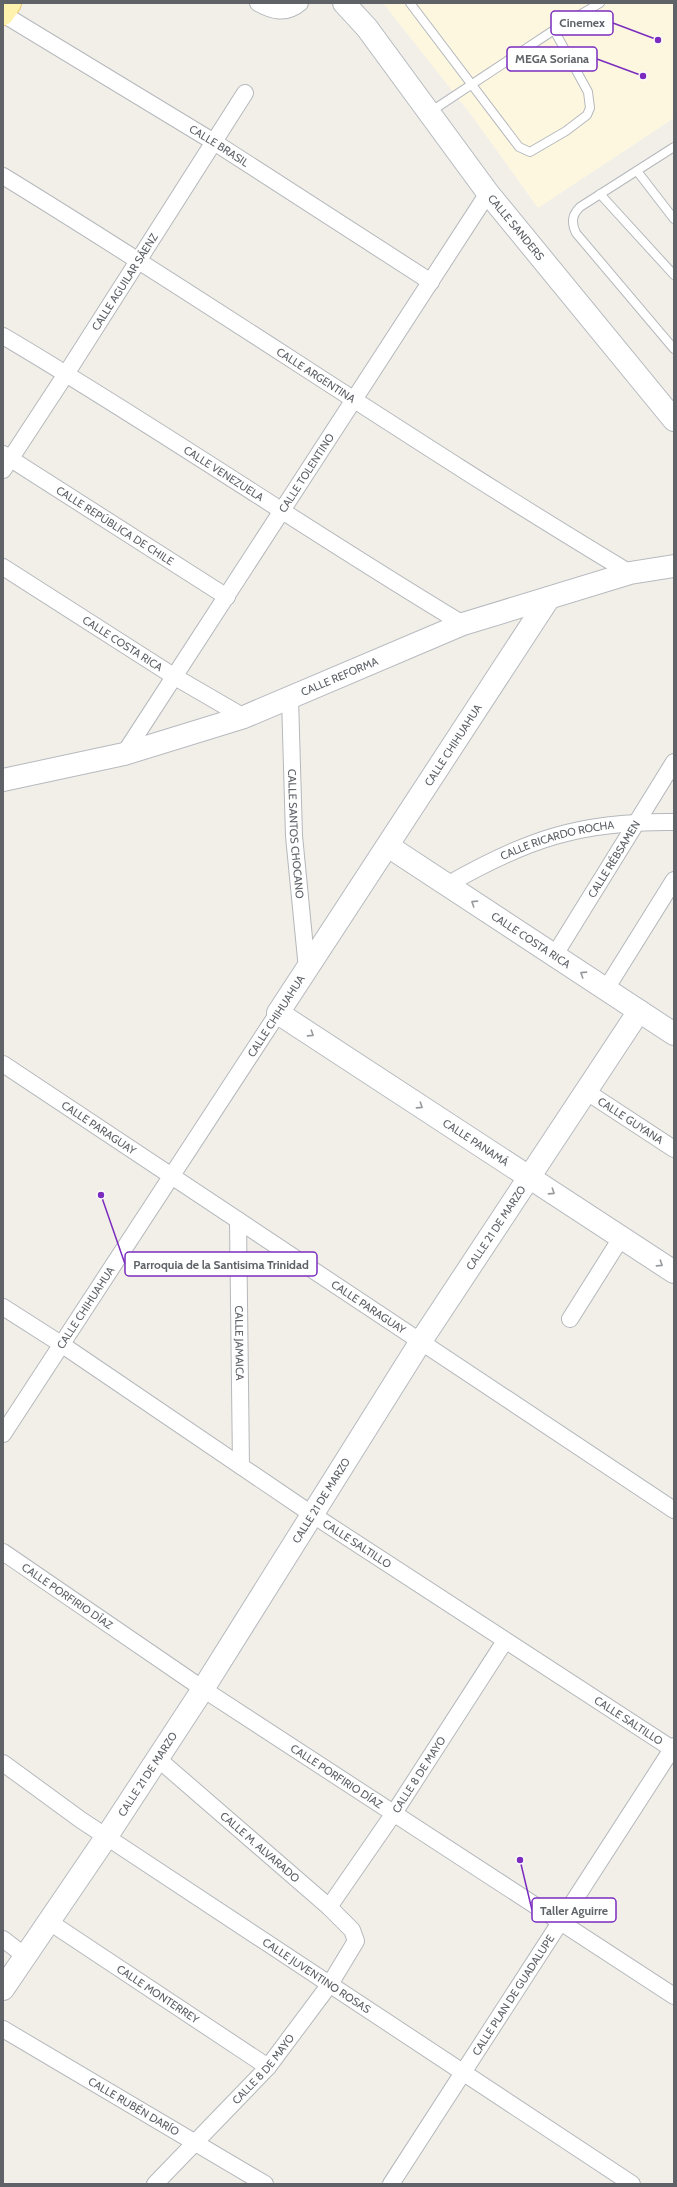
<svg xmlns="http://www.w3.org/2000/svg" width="677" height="2187" viewBox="0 0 677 2187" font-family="Cabin,sans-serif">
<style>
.commercial{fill:#fef7e0}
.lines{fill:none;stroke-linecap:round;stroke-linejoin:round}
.lane-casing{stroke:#b5b8bc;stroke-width:10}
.street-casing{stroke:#b5b8bc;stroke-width:18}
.secondary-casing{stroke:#b6babf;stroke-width:24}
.primary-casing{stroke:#f2c960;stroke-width:24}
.lane{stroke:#fff;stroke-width:8}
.street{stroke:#fff;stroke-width:16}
.secondary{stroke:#fff;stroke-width:22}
.primary{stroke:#fff2af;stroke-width:22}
.oneway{stroke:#979a9d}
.labels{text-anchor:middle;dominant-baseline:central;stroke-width:3;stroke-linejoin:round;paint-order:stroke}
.street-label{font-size:11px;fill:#5f6368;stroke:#fff}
.leader{fill:none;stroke:#7b2cbf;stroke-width:1.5}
.callout-dot{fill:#7b2cbf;stroke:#fff;stroke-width:1.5}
.callout{fill:#fff;stroke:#7b2cbf;stroke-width:1.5}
.callout-label{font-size:12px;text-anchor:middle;font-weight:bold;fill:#5f6368}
</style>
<rect width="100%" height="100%" fill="#f1efe8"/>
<path class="commercial" d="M383,3h291v115l-136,90 -66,-92z"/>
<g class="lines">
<defs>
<g id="lane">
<path d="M410,3l109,144 11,5 36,-21 21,-16 3,-7 -2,-16 -34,-62"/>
<path d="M430,112l124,-82 46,-27"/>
<path d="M674,147l-94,60c-8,8 -9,15 -4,26l98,116"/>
<path d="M637,171l37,48"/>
<path d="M600,194l74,81"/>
</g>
<g id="street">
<path d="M258,3c14,8 28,12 42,0"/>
<path id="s1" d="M3,14l211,128 217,140"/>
<path id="s2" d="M3,176c211,129 415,270 627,397"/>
<path id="s3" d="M3,336c156,92 305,195 460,288"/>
<path id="s4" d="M3,454l224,143"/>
<path id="s5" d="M3,470l63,-96 179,-281"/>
<path id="s6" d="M3,567l172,110 69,40"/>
<path id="s7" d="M290,698l4,138 13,133"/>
<path id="s8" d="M124,754l364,-561"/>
<path id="s9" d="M447,885c80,-46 134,-64 227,-63"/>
<path id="s10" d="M554,956l120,-194"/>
<path d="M606,989l68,-109"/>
<path id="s11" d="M3,1064l671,446"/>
<path id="s12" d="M587,1092l87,57"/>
<path id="s13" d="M238,1220l3,246"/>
<path id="s14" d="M3,1307l58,37 252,171 361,235"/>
<path d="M570,1319l51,-81"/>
<path id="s15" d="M3,1434l275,-421"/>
<path id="s16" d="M3,1552l200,137 471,307"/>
<path id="s17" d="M3,1763l78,57 551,364"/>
<path id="s18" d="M329,1907l65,-94 111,-172"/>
<path id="s19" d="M48,1921l220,146"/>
<path d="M3,1939l22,17"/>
<path id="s20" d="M3,2029l262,155"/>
<path id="s21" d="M155,2184l113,-117 62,-83 26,-43 -4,-11 -23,-23 -172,-149"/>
<path id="s22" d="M391,2184l283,-438"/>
</g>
<g id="secondary">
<path id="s23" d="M344,3l23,25 121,165 186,227"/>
<path id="s24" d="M549,598l-271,415 396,259"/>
<path id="s25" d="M3,780l121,-26 120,-37 219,-93 167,-51 44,-7"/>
<path id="s26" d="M388,846l286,188"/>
<path id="s27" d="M3,1989l104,-153 96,-147 218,-348 218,-330"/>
</g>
<path id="primary" d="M3,14l7,-11"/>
</defs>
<use href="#lane" class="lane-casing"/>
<use href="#street" class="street-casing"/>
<use href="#secondary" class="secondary-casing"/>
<use href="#primary" class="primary-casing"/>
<use href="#lane" class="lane"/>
<use href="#street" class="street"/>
<use href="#secondary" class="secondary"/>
<use href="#primary" class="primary"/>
</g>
<defs><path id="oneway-chevron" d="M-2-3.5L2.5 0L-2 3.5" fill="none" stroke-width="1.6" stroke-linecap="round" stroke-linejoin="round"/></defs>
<g class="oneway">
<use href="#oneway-chevron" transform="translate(474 903) rotate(-147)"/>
<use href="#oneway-chevron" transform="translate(583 974) rotate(-147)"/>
<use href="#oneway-chevron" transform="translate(311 1034) rotate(33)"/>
<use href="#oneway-chevron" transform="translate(420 1106) rotate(33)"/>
<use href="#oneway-chevron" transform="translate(552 1192) rotate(33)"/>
<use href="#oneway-chevron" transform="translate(660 1264) rotate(33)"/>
</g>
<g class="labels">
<g class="street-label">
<text stroke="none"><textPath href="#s1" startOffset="253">CALLE BRASIL</textPath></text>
<text stroke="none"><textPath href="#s23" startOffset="283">CALLE SANDERS</textPath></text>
<text stroke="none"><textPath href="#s5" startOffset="224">CALLE AGUILAR SÁENZ</textPath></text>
<text stroke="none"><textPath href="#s2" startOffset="371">CALLE ARGENTINA</textPath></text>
<text stroke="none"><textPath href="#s8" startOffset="335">CALLE TOLENTINO</textPath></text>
<text stroke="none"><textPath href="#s3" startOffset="260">CALLE VENEZUELA</textPath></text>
<text stroke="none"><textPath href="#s4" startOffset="133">CALLE REPÚBLICA DE CHILE</textPath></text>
<text stroke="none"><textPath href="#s6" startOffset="142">CALLE COSTA RICA</textPath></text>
<text stroke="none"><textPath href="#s25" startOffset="353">CALLE REFORMA</textPath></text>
<text transform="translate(453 745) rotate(-57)">CALLE CHIHUAHUA</text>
<text stroke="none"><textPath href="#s7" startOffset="136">CALLE SANTOS CHOCANO</textPath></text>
<text stroke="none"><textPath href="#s9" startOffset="120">CALLE RICARDO ROCHA</textPath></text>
<text stroke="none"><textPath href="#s10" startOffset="114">CALLE RÉBSAMEN</textPath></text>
<text stroke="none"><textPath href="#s26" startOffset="171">CALLE COSTA RICA</textPath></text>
<text transform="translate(276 1016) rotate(-57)">CALLE CHIHUAHUA</text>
<text stroke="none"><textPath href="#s12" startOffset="52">CALLE GUYANA</textPath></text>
<text stroke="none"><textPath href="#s11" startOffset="115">CALLE PARAGUAY</textPath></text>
<text stroke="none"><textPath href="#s24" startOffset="732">CALLE PANAMÁ</textPath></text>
<text stroke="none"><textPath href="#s27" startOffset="907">CALLE 21 DE MARZO</textPath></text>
<text stroke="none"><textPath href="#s11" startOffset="439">CALLE PARAGUAY</textPath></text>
<text stroke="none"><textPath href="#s15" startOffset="151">CALLE CHIHUAHUA</textPath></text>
<text stroke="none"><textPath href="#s13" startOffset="123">CALLE JAMAICA</textPath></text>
<text stroke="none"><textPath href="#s27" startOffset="583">CALLE 21 DE MARZO</textPath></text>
<text stroke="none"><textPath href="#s14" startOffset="426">CALLE SALTILLO</textPath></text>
<text stroke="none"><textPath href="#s16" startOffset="78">CALLE PORFIRIO DÍAZ</textPath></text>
<text stroke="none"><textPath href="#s14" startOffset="750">CALLE SALTILLO</textPath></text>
<text stroke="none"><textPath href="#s27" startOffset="259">CALLE 21 DE MARZO</textPath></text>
<text stroke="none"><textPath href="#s18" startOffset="160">CALLE 8 DE MAYO</textPath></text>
<text stroke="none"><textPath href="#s16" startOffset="402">CALLE PORFIRIO DÍAZ</textPath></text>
<text transform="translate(260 1847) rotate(41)">CALLE M. ALVARADO</text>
<text stroke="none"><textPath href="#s17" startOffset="379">CALLE JUVENTINO ROSAS</textPath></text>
<text stroke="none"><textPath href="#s19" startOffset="132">CALLE MONTERREY</textPath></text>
<text stroke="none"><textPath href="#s22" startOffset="225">CALLE PLAN DE GUADALUPE</textPath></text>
<text stroke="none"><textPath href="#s21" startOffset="158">CALLE 8 DE MAYO</textPath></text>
<text stroke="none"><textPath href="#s20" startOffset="152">CALLE RUBÉN DARÍO</textPath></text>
</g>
</g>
<path class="leader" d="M658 40L613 23M643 76L597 59M101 1195L125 1264M520 1860L532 1910"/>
<g class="callout-dot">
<circle cx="658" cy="40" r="4"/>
<circle cx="643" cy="76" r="4"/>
<circle cx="101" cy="1195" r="4"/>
<circle cx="520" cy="1860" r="4"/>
</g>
<g class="callout">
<rect x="551" y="11" width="62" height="24" rx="4"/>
<rect x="507" y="47" width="90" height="24" rx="4"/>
<rect x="125" y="1252" width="192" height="24" rx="4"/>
<rect x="532" y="1898" width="84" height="24" rx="4"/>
</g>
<g class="callout-label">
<text x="582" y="27">Cinemex</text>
<text x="552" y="63">MEGA Soriana</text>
<text x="221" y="1269">Parroquia de la Santisima Trinidad</text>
<text x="574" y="1915">Taller Aguirre</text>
</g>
<rect width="677" height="2187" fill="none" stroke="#5f6368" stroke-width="8"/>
</svg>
